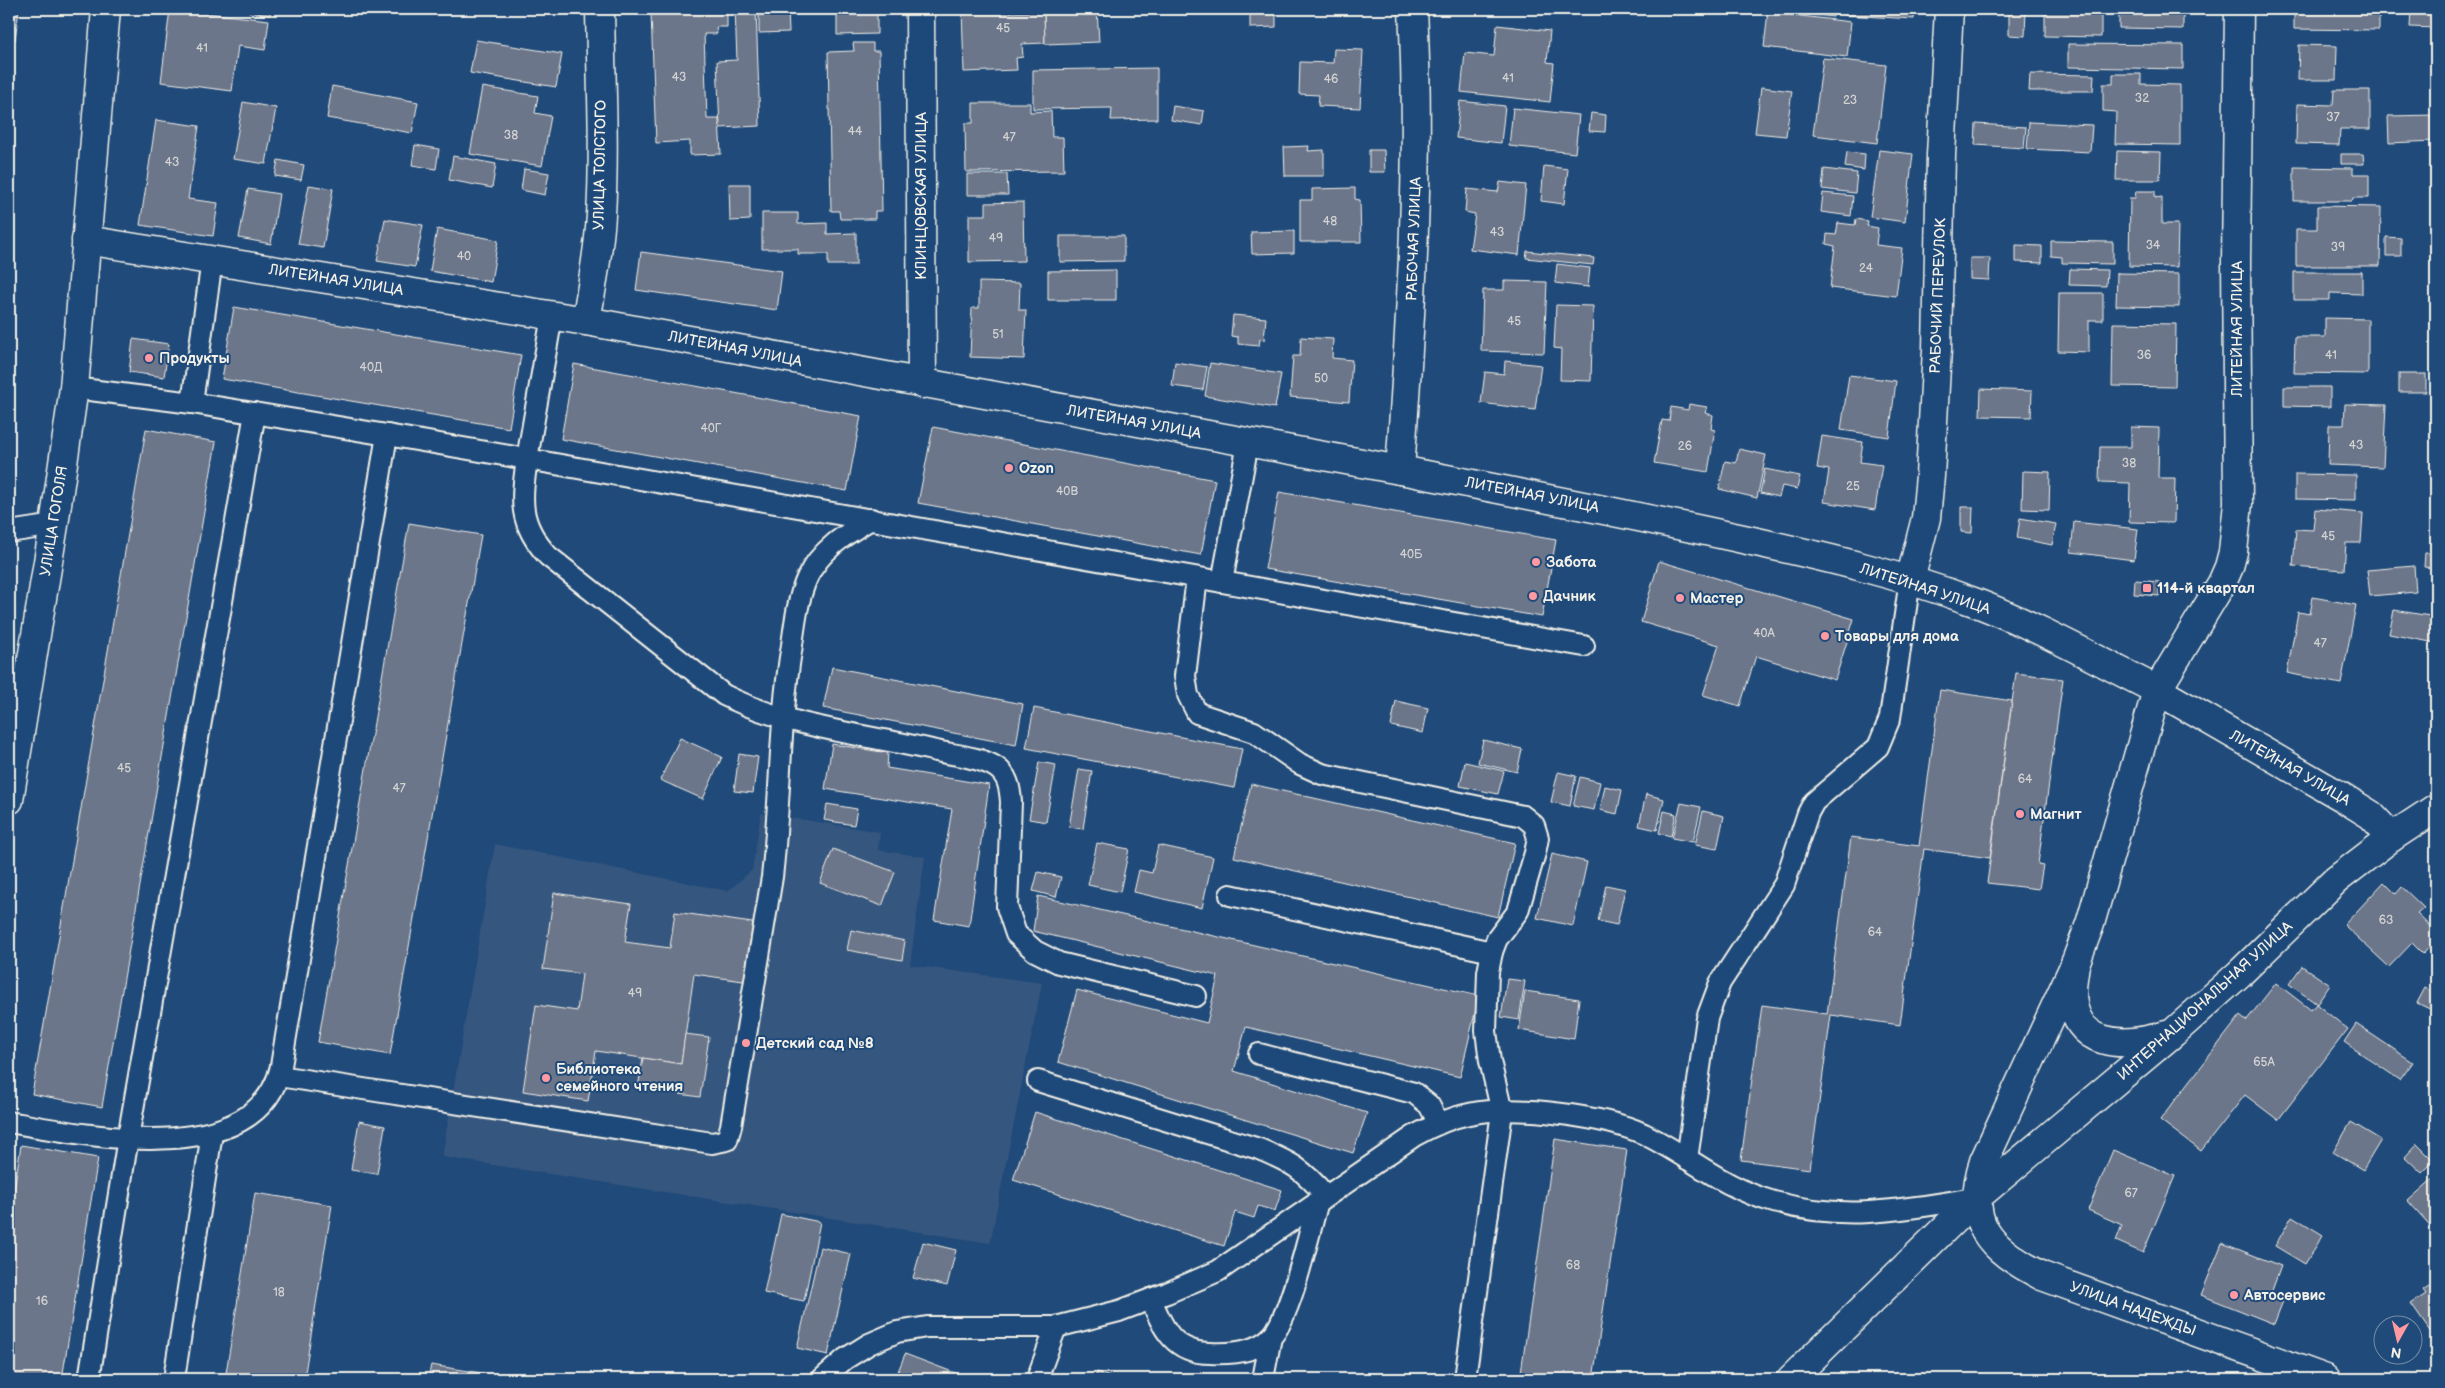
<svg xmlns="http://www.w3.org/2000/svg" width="2445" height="1388" viewBox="0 0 2445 1388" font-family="'Balsamiq Sans',sans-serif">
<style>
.built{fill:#36577f}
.building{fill:#6c768b;stroke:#f4f1e8}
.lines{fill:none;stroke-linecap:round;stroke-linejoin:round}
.service-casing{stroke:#f4f1e8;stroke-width:24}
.minor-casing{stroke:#f4f1e8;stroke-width:31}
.tertiary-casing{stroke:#f4f1e8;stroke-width:31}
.service{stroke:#1f4a7a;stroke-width:20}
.minor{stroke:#1f4a7a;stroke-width:28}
.tertiary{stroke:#1f4a7a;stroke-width:28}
.poi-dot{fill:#ff9aa2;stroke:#1f4a7a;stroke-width:2}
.labels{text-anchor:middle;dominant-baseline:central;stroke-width:4;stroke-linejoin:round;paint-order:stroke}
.number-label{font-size:12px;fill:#d2d2d1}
.street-label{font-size:15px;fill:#f4f1e8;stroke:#1f4a7a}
.poi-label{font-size:15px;font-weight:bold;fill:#f4f1e8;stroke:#1f4a7a;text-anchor:start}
</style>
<rect width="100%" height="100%" fill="#1f4a7a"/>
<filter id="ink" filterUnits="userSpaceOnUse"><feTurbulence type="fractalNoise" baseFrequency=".02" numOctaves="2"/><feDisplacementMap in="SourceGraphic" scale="10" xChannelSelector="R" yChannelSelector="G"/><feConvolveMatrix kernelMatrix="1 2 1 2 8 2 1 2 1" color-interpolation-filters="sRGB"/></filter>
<g filter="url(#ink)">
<path class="built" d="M761,813l119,19 -2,18 47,7 -15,108 132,18 -52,260 -548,-86 53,-313 233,47 24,-21z"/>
<g class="building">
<path d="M9,9h10l-4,31 -6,-1z"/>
<path d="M170,9l99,11 -4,30 -27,-4 -6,45 -71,-9z"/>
<path d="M250,9h21l-1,6 -21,-3z"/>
<path d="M680,9h47v18h-11l1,7h-13l3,85h12l2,35 -31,1v-14l-34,2 -5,-129 29,-1z"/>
<path d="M735,9h21l4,117 -40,2 -3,-67 20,-1z"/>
<path d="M788,9l1,23 -30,1v-23z"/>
<path d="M837,9h40v25l-40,1z"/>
<path d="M962,9h37v4l45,-1 1,31 -23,1 1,13 -7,1 1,12 -53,2z"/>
<path d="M1044,9h53l2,33 -54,2z"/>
<path d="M1227,9h11l1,5h-12z"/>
<path d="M1250,9h26v18l-26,1z"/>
<path d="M1802,9h32l-1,8 -31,-4z"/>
<path d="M1845,9h70l-1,10 -70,-4z"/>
<path d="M2009,9h17l-1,27 -16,-1z"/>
<path d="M2045,9h56v28l-56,-1z"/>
<path d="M2119,9h64v20l-64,-1z"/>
<path d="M2294,9h85v21l-85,-1z"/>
<path d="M2411,9h25v19l-26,-1z"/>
<path d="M1768,12l83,10 -4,35 -83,-10z"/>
<path d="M1497,25l53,6 -3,31 7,1 -4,39 -89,-10 4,-39 29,3z"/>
<path d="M476,40l86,14 -6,33 -86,-14z"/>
<path d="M853,43h20v8h6l3,160h-7v8h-35l-1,-8h-8l-3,-159 26,-1z"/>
<path d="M2068,44l115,1v24l-115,-2z"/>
<path d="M2299,45l38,1 -1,34h-38z"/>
<path d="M1334,49l29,1 -3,58 -42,-2 1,-11 -20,-1 1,-32 33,1z"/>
<path d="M1823,58l63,7 -9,78 -64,-8z"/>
<path d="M1157,68v51l-46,1 1,-12 -79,1v-39z"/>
<path d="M2030,74l64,1 -1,16h-64z"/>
<path d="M2113,74h28v10l39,1v60l-65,-1 1,-32 -13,-1v-27h10z"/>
<path d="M332,86l86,16 -6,31 -85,-15z"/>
<path d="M482,87l56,9 -3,17 16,3 -9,50 -72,-12z"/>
<path d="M1761,87l31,4 -6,45 -31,-3z"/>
<path d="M2334,90h36v39h-30l-1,16 -43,-1 1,-40 36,1z"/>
<path d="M1460,101l45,5 -4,37 -45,-5z"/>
<path d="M243,102l33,6 -10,56 -33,-5z"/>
<path d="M973,103h57v9l21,-1 1,26h11l1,34 -98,1 -1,-49h8z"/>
<path d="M1173,106l31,5 -2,14 -31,-5z"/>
<path d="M1513,108l66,7 -4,38 -66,-7z"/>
<path d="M1591,113l15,2 -1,17 -16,-1z"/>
<path d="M2436,115v26l-47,2 -1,-27z"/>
<path d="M156,120l43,6 -11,73 30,4 -5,33 -73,-11z"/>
<path d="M2029,122l63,3 -2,27 -63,-3z"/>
<path d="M1976,124l50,3 -2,21 -49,-3z"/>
<path d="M415,145l24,4 -3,20 -24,-4z"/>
<path d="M1309,146l-1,5 16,-1v26h-39l-1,-29z"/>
<path d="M1369,150h15l1,22h-16z"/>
<path d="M1879,150l34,4 -8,68 -35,-5z"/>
<path d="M2432,150h4v41l-2,1z"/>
<path d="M2117,151l44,1 -1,28h-44z"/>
<path d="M1847,152l18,2 -1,16 -19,-3z"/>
<path d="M2341,154h22l1,10h-23z"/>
<path d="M453,156l43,8 -4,24 -43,-8z"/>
<path d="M278,160l26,5 -3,15 -26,-4z"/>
<path d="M1544,166l24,3 -4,35 -23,-3z"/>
<path d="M2294,167l59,1v6h16v24h-16l-1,3h-58z"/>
<path d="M524,169l25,4 -4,22 -24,-5z"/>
<path d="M1824,169l33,4 -2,20 -33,-4z"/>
<path d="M967,174h40l1,21h-41z"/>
<path d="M1500,182l26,3 -7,70 -49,-6 5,-35 -10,-2 2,-23 31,3z"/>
<path d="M729,184h21v36l-20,1z"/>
<path d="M309,185l24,4 -10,59 -25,-4z"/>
<path d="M1355,188v11l5,1 1,42h-61v-42h12v-11z"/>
<path d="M248,189l31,5 -8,50 -32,-6z"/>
<path d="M2136,191h19v7l7,-1v27h16l-1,43 -48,-1 1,-68h5z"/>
<path d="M1823,193l30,3 -2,20 -30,-4z"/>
<path d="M1023,202l1,59 -55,1v-47h17v-12z"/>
<path d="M2317,206l64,1 -1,59h-84v-37h21z"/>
<path d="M762,213h36v11l29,-1v11l29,-1v32h-28v-11h-30v-5h-36z"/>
<path d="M385,219l38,6 -8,42 -38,-6z"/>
<path d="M1856,219l12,2 -1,5 11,2 -2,17 26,3 -6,48 -66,-8 5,-42 -9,-2 1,-10 9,1 2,-12 17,2z"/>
<path d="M437,229l61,11 -7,42 -61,-11z"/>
<path d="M1294,231v22l-42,1 -1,-22z"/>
<path d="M1060,236h64v25l-64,1z"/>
<path d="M2386,237l15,1v18h-15z"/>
<path d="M2051,241l62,1v22l-51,-1v-6l-11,-1z"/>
<path d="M2016,245l26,1v17l-26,-1z"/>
<path d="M1527,251l67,7 -1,7 -67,-7z"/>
<path d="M641,252l141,19 -5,39 -141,-20z"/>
<path d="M1970,258h20l-1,22 -19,-1z"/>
<path d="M1557,264l33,4 -2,19 -33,-4z"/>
<path d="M2070,269l37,1 -1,16 -37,-1z"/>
<path d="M1116,270v30h-68v-29z"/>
<path d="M2294,272h68v22l-32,-1v7h-36z"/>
<path d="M2117,273l62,1v33l-63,-1z"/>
<path d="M1504,281l43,1 -3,71 -63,-2 2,-61h21z"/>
<path d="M979,282l41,1 -1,27h7l-2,49 -54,-2 2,-49h7z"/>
<path d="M2059,293h44v27h-14v32l-31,-1z"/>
<path d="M1556,305l37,1 -2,75 -31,-1 1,-31 -7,-1z"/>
<path d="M234,307l287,48 -12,73 -287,-49z"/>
<path d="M1233,315l33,3 -2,22 -4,-1 -1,7 -21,-2v-7l-7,-1z"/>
<path d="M2325,318l43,1v55l-74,-1 1,-36h30z"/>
<path d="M2113,323l63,1 -1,63 -63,-1z"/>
<path d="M1301,337l32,2 -1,19 20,2 -3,42 -59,-5 3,-41h7z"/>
<path d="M133,339l36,5 -5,33 -35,-5z"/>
<path d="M1505,361l36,4 -6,45 -54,-7 4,-31 19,2z"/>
<path d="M1175,362l32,5 -4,23 -31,-4z"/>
<path d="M1210,363l71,11 -6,34 -70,-12z"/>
<path d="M574,364l287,52 -14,75 -286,-52z"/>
<rect x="2399" y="374" width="27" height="18"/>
<path d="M1849,375l47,6 -7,56 -48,-7z"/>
<path d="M2284,387h46v20l-46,-1z"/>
<path d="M1981,389l51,2 -1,26 -51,-1z"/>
<path d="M2432,395h4v34h-5z"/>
<path d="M1689,404l18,3 -2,6 8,2 -2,14 4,1 -7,42 -54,-9 8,-43 7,1 2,-14 17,3z"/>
<path d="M2345,404l41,1 -3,62 -55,-2 1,-40h15z"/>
<path d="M933,427l282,53 -14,75 -283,-52z"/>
<path d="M2131,427l28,1 -1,50h17l-1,45 -45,-1 1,-39 -31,-1 1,-35h31z"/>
<path d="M146,429l70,13 -114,665 -70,-13z"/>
<path d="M1822,436l41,6 -3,20 22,3 -7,45 -51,-8 5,-32 -12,-2z"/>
<path d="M1739,449l27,6 -9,43 -38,-9 6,-28 11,2z"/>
<path d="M1765,469l35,7 -3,13 -15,-3 -3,11 -19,-4z"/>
<path d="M2023,471l27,1 -1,38 -27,-1z"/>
<path d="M2295,474l61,1v25l-61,-1z"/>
<path d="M1279,492l277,48 -14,77 -277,-48z"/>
<path d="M1961,507h12l-1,26 -11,-1z"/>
<path d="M2315,509l48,4 -2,30h-15l-2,27 -51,-4 3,-37 17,1z"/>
<path d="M2020,518l36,6 -4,21 -35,-7z"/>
<path d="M2074,522l64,7 -4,31 -63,-8z"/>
<path d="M409,523l72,12 -91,520 -72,-13z"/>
<path d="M2425,553h11v15l-12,-1z"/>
<path d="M1659,561l195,58 -19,61 -79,-24 -16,50 -37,-11 16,-50 -78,-23z"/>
<path d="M2414,566l2,26 -46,4 -3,-26z"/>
<path d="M2135,580l25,2 -1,14 -25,-2z"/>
<path d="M2313,597l43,8 -15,79 -54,-11 11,-61 12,2z"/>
<path d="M2394,610l42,7v26l-47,-9z"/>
<path d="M832,667l191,37 -7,41 -193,-37z"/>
<path d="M2016,673l47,6 -25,185 5,1 -4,24 -52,-6z"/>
<path d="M1940,690l72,11 -22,157 -66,-9 -24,176 -69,-10 -21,154 -69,-9 21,-155 65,9 24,-177 68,9z"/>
<path d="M1396,701l32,7 -5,25 -32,-7z"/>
<path d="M1034,708l208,41 -8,39 -208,-40z"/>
<path d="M680,738l42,19 -19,42 -43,-19z"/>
<path d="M1483,740l39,9 -5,23 -39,-9z"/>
<path d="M832,744l56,9 -1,15 102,17 -20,141 -35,-6 18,-111 -127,-20z"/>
<path d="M739,754l19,3 -5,36 -19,-2z"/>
<path d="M1039,762l17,3 -10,57 -17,-3z"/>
<path d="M1465,762l39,9 -6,23 -38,-8z"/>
<path d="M1079,769l13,2 -9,58 -14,-2z"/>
<path d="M1558,772l18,4 -6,30 -19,-4z"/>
<path d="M1580,777l20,5 -6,28 -21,-4z"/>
<path d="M1251,784l264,59 -17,74 -264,-60z"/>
<path d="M1605,786l17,4 -5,24 -17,-4z"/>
<path d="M1646,794l18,5 -7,31 -18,-4z"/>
<path d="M1681,803l20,4 -8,35 -21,-4z"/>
<path d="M827,804l30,5 -3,16 -30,-5z"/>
<path d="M1664,811l12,3 -5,22 -12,-3z"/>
<path d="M1703,811l21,5 -7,33 -22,-4z"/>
<path d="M1097,843l32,6 -9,43 -32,-7z"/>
<path d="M1158,845l55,12 -11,51 -68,-16 5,-22 13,3z"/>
<path d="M833,849l62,23 -13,34 -62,-23z"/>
<path d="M1552,854l35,8 -14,64 -36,-8z"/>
<path d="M1038,872l23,5 -5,20 -23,-6z"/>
<path d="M2384,882l12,12 6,-7 22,21 -7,6 19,18v8l-13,14 -11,-11 -23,24 -45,-42z"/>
<path d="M1606,885l19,4 -8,36 -19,-4z"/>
<path d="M554,893l77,11 -6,38 45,6 5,-36 84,12 -9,58 -56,-8 -13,90 -85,-13 -8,50 -65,-10 13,-86 41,6 5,-37 -39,-5z"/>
<path d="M1038,896l441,100 -19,81 -214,-50 -12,44 133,42 -14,40 -295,-91 19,-72 130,33 11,-47 -185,-45z"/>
<path d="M851,930l54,11 -3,19 -55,-10z"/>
<path d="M2302,966l28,19 -13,19 -28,-20z"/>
<path d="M1507,979l18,2 -6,39 -18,-3z"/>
<path d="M2276,983l35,27 5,-6 32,25 -70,91 -33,-25 -44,56 -41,-31 80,-104 6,5z"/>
<path d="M2436,983v29l-19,-9 8,-15 7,3z"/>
<path d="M1525,991l54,8 -5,40 -55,-9z"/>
<path d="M2356,1024l57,38 -13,18 -56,-38z"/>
<path d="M685,1034l24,3 -9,60 -62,-9 5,-30 38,6z"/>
<path d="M1035,1112l247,78 -7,21 -17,-5 -4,12 -19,-6 -11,34 -211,-66z"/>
<path d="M359,1121l26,5 -8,48 -26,-4z"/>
<path d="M2351,1122l30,18 -18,30 -30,-18z"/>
<path d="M1555,1139l72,11 -34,229h-73z"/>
<path d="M2417,1144l17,17 -12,12 -17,-16z"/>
<path d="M21,1145l77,13 -36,221h-53v-157z"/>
<path d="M2113,1150l62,26 -32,77 -27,-12 6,-16 -34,-15z"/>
<path d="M2436,1176v56l-28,-31z"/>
<path d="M255,1193l77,12 -28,174h-79z"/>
<path d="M781,1214l39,8 -16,79 -40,-8z"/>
<path d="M2292,1216l31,19 -18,29 -30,-18z"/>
<path d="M923,1242l33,8 -9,36 -34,-8z"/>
<path d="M2222,1243l59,23 -11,30 13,5 -9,23 -73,-29z"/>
<path d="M820,1247l31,7 -23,101 -31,-7z"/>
<path d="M2436,1281v59l-25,-36 15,-10 -3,-4z"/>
<path d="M905,1354l66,25h-76z"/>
<path d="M431,1365l88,14h-91z"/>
<path d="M1097,1372l19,7h-21z"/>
</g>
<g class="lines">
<defs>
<g id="service">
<path d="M74,388l118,15 195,32"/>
<path d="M192,403l20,-143"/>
<path d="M9,532l45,-7"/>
<path d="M1197,578l-12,98 3,19 9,18 57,19 46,32 22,10 201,42 11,9 4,13 -3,15 -17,58 -21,28 -5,13 -4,20 -2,59 4,30 12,51 -37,267"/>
<path d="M1222,582l26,-139"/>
<path d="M1230,895l262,57"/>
<path d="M1196,996l-137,-33 -24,-12 -19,-17 -9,-27 4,-105c-1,-14 -3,-28 -17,-36 -16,-9 -40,-11 -58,-15 -71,-17 -146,-23 -212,-56l-176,-139c-30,-33 -27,-55 -21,-97l1057,187"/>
<path d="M1259,1054l155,39 15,12 9,17"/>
<path d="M279,1076l433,67 15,-3 4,-14 41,-249c9,-78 7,-156 20,-232 3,-23 6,-47 15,-67 13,-28 39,-44 64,-59"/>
<path d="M1038,1081l221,68c33,14 43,19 67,47"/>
<path d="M9,1122c75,13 249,50 272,-56l106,-631 140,24 25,-143"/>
<path d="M1687,1159l20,-141 13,-35 64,-98 24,-72 6,-11 64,-55 12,-29 20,-138"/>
<path d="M1151,1299c12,30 23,54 59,54 20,1 46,-1 61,-16 19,-18 39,-107 47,-136"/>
<path d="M89,1379l39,-241 127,-725"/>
<path d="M174,1379l38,-246"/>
<path d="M822,1379l23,-20 24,-15 28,-12 30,-5h129l63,-16 48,-18 51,-22 196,-135c18,-10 35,-18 55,-22 43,-10 136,2 175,20 47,23 79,54 130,68 73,20 130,7 202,-4"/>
<path d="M1037,1379l19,-52"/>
<path d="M1263,1379l8,-42"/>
</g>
<g id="minor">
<path d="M920,9l2,375"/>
<path d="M2239,9l-3,253 2,241 -5,49 -4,15 -7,16 -65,107 185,107 29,18 21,22"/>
<path d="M86,240l500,81 814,149"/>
<path d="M586,321c6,-35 13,-70 15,-106 4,-68 0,-138 -1,-206"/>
<path d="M1910,580l16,-62 4,-42 7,-127 4,-194 8,-146"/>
<path d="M9,800l45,-275 20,-137 32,-379"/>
<path d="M2075,964c-1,9 -3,18 -3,27 0,58 53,57 94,44"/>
<path d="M1976,1198l197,-165 66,-59 97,-94 56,-43 44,-29"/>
</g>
<g id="tertiary">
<path d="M1413,9c8,154 -2,307 -13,461 114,22 229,44 343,69 78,17 156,35 231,63 63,24 123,58 183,88l-67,234 -15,40 -91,197c-20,62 4,87 58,115l284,103"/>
<path d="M1791,1379l185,-181"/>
</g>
</defs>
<use href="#service" class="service-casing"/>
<use href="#minor" class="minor-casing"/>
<use href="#tertiary" class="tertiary-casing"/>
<use href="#service" class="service"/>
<use href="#minor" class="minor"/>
<use href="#tertiary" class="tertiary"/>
</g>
</g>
<g class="poi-dot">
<circle cx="149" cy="358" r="5"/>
<circle cx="1009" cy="468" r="5"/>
<circle cx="1536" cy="562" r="5"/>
<rect x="2142" y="583" width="10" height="10" rx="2.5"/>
<circle cx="1533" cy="596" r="5"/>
<circle cx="1680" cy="598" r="5"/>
<circle cx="1825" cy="636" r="5"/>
<circle cx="2020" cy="814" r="5"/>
<circle cx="746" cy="1043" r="5"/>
<circle cx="546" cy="1078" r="5"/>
<circle cx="2234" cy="1295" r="5"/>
</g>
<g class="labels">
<g class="number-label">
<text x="1003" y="28">45</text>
<text x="202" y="48">41</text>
<text x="679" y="77">43</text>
<text x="1508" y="78">41</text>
<text x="1331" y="79">46</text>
<text x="2142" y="98">32</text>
<text x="1850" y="100">23</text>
<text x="2333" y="117">37</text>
<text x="855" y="131">44</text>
<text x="511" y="135">38</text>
<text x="1009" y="137">47</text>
<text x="172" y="162">43</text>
<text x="1330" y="221">48</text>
<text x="1497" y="232">43</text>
<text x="996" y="238">49</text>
<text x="2153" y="245">34</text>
<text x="2338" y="247">39</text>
<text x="464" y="256">40</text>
<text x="1866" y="268">24</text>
<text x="1514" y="321">45</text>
<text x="998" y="334">51</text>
<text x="2144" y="355">36</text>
<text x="2331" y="355">41</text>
<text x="371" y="367">40Д</text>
<text x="1321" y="378">50</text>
<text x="711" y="428">40Г</text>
<text x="2356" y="445">43</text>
<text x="1685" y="446">26</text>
<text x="2129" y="463">38</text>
<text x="1853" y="486">25</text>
<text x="1067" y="491">40В</text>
<text x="2328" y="536">45</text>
<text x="1411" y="554">40Б</text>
<text x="1764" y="633">40А</text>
<text x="2320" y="643">47</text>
<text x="124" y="768">45</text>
<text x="2025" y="779">64</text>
<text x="399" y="788">47</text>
<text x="2386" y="920">63</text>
<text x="1875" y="932">64</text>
<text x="635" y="993">49</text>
<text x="2264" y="1062">65А</text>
<text x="2131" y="1193">67</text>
<text x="1573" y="1265">68</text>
<text x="279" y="1292">18</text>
<text x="42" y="1301">16</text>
</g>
<g class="street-label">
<text transform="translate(600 165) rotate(-89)">УЛИЦА ТОЛСТОГО</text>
<text transform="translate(921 196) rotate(-90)">КЛИНЦОВСКАЯ УЛИЦА</text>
<text transform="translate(1414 239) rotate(-88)">РАБОЧАЯ УЛИЦА</text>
<text transform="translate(336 280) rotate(9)">ЛИТЕЙНАЯ УЛИЦА</text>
<text transform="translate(1938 296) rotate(-88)">РАБОЧИЙ ПЕРЕУЛОК</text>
<text transform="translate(2237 329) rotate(-90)">ЛИТЕЙНАЯ УЛИЦА</text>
<text transform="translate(735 349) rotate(11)">ЛИТЕЙНАЯ УЛИЦА</text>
<text transform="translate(1134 422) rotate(10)">ЛИТЕЙНАЯ УЛИЦА</text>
<text transform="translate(1532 495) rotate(11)">ЛИТЕЙНАЯ УЛИЦА</text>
<text transform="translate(54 521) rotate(-81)">УЛИЦА ГОГОЛЯ</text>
<text transform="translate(1925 589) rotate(18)">ЛИТЕЙНАЯ УЛИЦА</text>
<text transform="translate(2290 768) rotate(30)">ЛИТЕЙНАЯ УЛИЦА</text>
<text transform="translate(2205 1001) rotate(-42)">ИНТЕРНАЦИОНАЛЬНАЯ УЛИЦА</text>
<text transform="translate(2133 1309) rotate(20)">УЛИЦА НАДЕЖДЫ</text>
</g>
<g class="poi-label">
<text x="159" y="358">Продукты</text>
<text x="1019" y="468">Ozon</text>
<text x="1546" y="562">Забота</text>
<text x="2157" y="588">114-й квартал</text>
<text x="1543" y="596">Дачник</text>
<text x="1690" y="598">Мастер</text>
<text x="1835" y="636">Товары для дома</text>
<text x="2030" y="814">Магнит</text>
<text x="756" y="1043">Детский сад №8</text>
<text x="556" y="1069">Библиотека<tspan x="556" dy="17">семейного чтения</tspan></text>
<text x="2244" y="1295">Автосервис</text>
</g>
</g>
<rect width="2445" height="1388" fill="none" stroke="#1f4a7a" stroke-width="30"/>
<rect x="15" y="15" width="2415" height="1358" fill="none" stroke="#f4f1e8" stroke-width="2" filter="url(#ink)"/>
<g transform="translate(2398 1340) rotate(188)"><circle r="24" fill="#1f4a7a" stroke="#748da6"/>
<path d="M0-4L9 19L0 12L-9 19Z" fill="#ff9aa2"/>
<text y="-8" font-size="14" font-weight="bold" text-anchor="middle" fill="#f4f1e8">N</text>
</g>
</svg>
